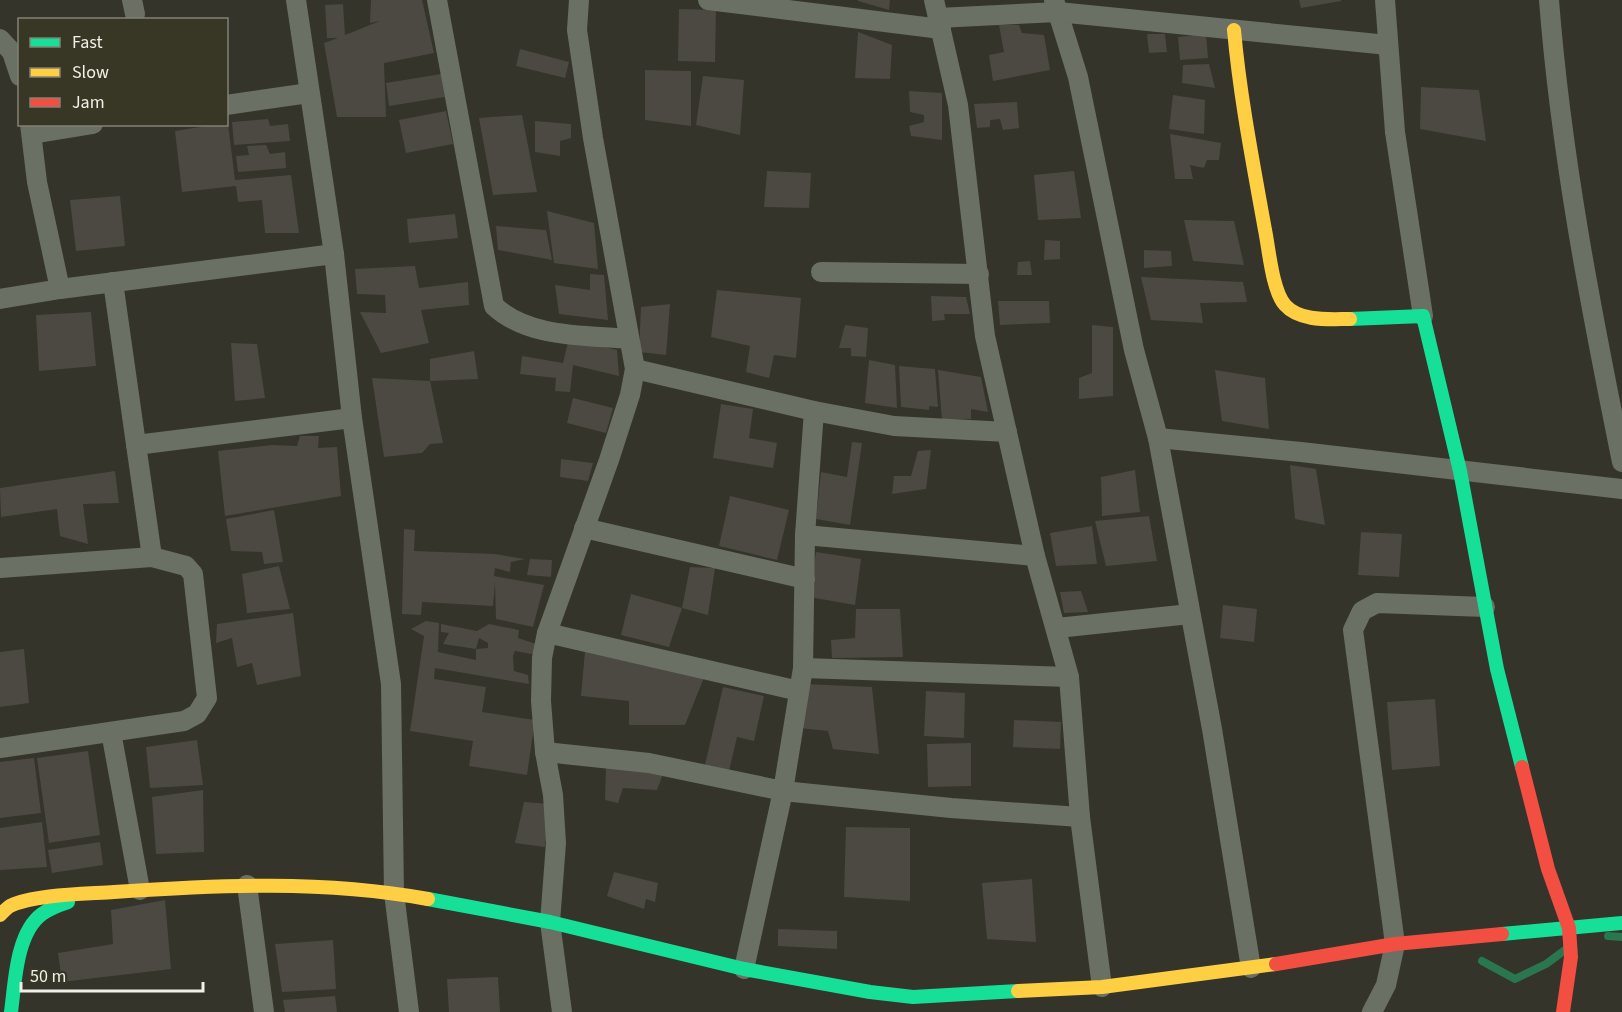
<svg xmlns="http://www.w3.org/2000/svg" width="1622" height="1012" viewBox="0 0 1622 1012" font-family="'Source Sans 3',sans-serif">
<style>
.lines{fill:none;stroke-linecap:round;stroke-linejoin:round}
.stream{stroke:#2a764f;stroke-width:8}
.building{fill:#4b4941}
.street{stroke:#6a7064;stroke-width:20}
.fast{stroke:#16e098;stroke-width:14}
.slow{stroke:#ffcf43;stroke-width:14}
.jam{stroke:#f24e42;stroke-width:14}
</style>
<rect width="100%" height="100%" fill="#34342a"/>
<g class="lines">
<g class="stream">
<path d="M1608,936l14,1"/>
<path d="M1482,961l33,18 31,-15 19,-14"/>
</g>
</g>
<g class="building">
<path d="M371,0h51l12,53 -50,10 2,54h-49l-13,-74 14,-5h-11l-2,-33 18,-1 2,31 35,-14 -10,2z"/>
<path d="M858,0h32l-1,10 -31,-9z"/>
<path d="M1299,0h42v1l-40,7z"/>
<path d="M679,9l37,1 -1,52 -37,-1z"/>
<path d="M999,25h20l3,8 22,2 6,35 -57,11 -4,-26 15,-3z"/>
<path d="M858,32l34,13 -2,34 -35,-1z"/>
<path d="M1147,34h18l2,18 -18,1z"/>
<path d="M1206,34l2,24 -28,2 -2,-23z"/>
<path d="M520,49l49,13 -4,16 -49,-12z"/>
<path d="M1209,64l6,24 -33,-5 1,-18z"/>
<path d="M645,70l46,1v55l-46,-6z"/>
<path d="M441,74l4,23 -56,9 -3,-23z"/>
<path d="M703,76l41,4 -4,55 -44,-10z"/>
<path d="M1421,87l58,3 7,51 -66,-12z"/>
<path d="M909,91l33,2v47l-31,-4 -2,-10 15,-4v-7l-14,-3z"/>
<path d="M1173,95l32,5 -1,34 -35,-5z"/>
<path d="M1017,102l2,26 -16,2 -3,-11 -10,1v7l-13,1 -3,-24z"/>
<path d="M446,111l7,33 -47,9 -7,-33z"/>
<path d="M522,115l15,77 -44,3 -14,-77z"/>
<path d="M268,119l2,7 18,-2 2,17 -56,4 -2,-23z"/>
<path d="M535,121l36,3v14l-11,3v15l-25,-4z"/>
<path d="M219,124h9l7,56 56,-5 8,58h-34l-3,-33 -24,2 -2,-16 -54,6 -7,-61z"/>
<path d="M1170,134l51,9 -2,17h-12l-3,8 -14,-3 3,14h-18z"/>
<path d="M266,145l4,9 15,-2 1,16 -48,4 -2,-16 13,-1 -2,-9z"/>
<path d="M767,171l44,2 -2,35 -45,-1z"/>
<path d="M1074,171l7,47 -43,2 -4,-45z"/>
<path d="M120,196l5,50 -49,5 -6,-51z"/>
<path d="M547,211l47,12 4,46 -44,-6z"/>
<path d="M455,214l3,24 -49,5 -2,-24z"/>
<path d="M1184,220l50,1 10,44 -51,-4z"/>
<path d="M496,226l50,4 6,30 -54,-10z"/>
<path d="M1045,240l15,1v18l-16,1z"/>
<path d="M1144,250l27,1 1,15 -28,2z"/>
<path d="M1030,261l2,14h-15l1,-13z"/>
<path d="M415,266l4,22 49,-6 1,23 -48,5 8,33 -48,10 -21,-41 26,1 -1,-18 -28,-1 -2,-25z"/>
<path d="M590,274l14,1 4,45 -49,-6 -4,-29 35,5z"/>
<path d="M1141,277l102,5 4,20 -47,1 3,20 -52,-3z"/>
<path d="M717,290l84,8 -5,60 -22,-3 -5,23 -23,-6 4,-26 -39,-9z"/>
<path d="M931,296l35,1 4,17h-26l1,6 -13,1z"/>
<path d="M998,301h51l1,22 -50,2z"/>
<path d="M670,304l-4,51 -27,-3 2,-45z"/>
<path d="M91,312l5,54 -57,5 -3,-56z"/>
<path d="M845,325l23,3 -2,29 -15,-1v-8h-12z"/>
<path d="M1092,325l21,2v69l-34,3v-21l13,-5z"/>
<path d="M569,338l48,12 2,26 -46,-11 -3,27 -15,-1 1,-13 -36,-4 2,-18 41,7z"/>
<path d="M231,343l26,1 8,54 -30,3z"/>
<path d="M474,351l4,28 -48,2v-22z"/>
<path d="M869,360l26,5 2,43 -32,-5z"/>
<path d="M899,366l36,3 3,38 -9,-1v4l-28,-3z"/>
<path d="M938,370l43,7 7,35 -17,-3v10l-29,1z"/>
<path d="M1215,370l50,8 4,51 -47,-8z"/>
<path d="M372,378l58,3 13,62 -13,1 -8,9 -38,4z"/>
<path d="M573,398l40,10 -7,25 -39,-10z"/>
<path d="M721,404l32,5 -4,29 28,5 -4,25 -60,-10z"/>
<path d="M300,436h19l-1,12 19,-1 4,49 -116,20 -7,-65 54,-6 25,1z"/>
<path d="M852,442l10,1 -12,82 -34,-6 5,-47 26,5z"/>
<path d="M931,450l-5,39 -34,5 2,-18h17l7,-25z"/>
<path d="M561,459l32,4 -5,18 -28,-4z"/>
<path d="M1290,465l26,4 9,56 -30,-6z"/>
<path d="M1135,470l5,42 -38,4 -1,-39z"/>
<path d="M115,471l4,32 -36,1 5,40 -28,-8 -3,-27 -56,8 -1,-29z"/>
<path d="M730,496l59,14 -12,50 -58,-14z"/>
<path d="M274,510l9,52 -19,2 -2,-12 -31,-1 -5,-32z"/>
<path d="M1149,516l8,45 -51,5 -11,-45z"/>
<path d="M1092,526l5,38 -41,2 -6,-33z"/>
<path d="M404,529l11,1 -1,21 81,3 30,5 -14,3 -1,10 -15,-4 -1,8 50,9 -11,42 -37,-8 -1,-36 -2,23 -71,-4 -1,13 -19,-1z"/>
<path d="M1361,532l41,2 -3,43 -41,-2z"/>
<path d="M816,552l45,7 -6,46 -46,-8z"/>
<path d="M530,559l22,1 -1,17 -24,-2z"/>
<path d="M279,566l11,43 -43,4 -5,-39z"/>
<path d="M690,567l25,1 -7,47 -26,-7 -13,39 -48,-12 10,-41 51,14z"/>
<path d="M1081,591l7,21 -24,1 -4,-21z"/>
<path d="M1223,605l34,4 -3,33 -34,-4z"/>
<path d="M856,609h44l3,48 -71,1 -1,-18 24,-2z"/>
<path d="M293,613l8,63 -44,9 -5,-22 -15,4 -5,-29 -16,5 1,-19z"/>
<path d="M426,621l13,2 -1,29 38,8v-11l12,-1v-5l-9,-5 -3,11 -33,-5 6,-11 -8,-1v-8l36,7 12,-7 30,6 -1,8 18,6 1,11 -22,-4 -2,5 1,15 14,4 1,9 -94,-16 -1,11 52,8 -4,25 53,8 -8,55 -58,-9 4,-25 -63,-10 14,-95 -13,-7z"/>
<path d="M24,649l5,54 -29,4v-55z"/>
<path d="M585,651l120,24 -20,50h-56v-24l-48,-5z"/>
<path d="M805,684l67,3 7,67 -46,-5 -5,-18 -29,-3z"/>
<path d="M723,687l41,9 -10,45 -17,-4 -8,34 -24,-6z"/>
<path d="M926,691l39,2 -1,45 -40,-2z"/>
<path d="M1435,699l5,67 -48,4 -5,-68z"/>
<path d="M1014,720l47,2 -1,27 -47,-2z"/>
<path d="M197,740l6,45 -53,3 -4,-41z"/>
<path d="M971,743v43l-43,1 -1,-43z"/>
<path d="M88,751l12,84 -51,8 -12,-85z"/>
<path d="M34,758l7,55 -41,5v-56z"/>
<path d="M606,764l57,10 -6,16 -34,-2 -5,15 -13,-3z"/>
<path d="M203,790l1,62 -48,2 -4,-57z"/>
<path d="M524,802l26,2 -5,43 -30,-4z"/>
<path d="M42,822l5,45 -47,3v-42z"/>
<path d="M846,827l64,1v73l-66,-4z"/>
<path d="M100,842l3,23 -51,8 -4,-23z"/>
<path d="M614,872l44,11 -3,19 -9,-3 -2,10 -37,-13z"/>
<path d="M1032,879l4,63 -49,-3 -5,-56z"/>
<path d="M165,900l6,69 -109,13 -4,-29 55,-9 -2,-34z"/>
<path d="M778,929l59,2v18l-59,-3z"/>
<path d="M333,940l3,49 -54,3 -7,-48z"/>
<path d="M498,977l2,35h-51l-2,-33z"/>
<path d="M335,996l2,16h-52l-2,-12z"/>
</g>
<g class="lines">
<g class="street">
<path d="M132,0l3,14"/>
<path d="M296,0l38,254 18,164 39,266 3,209 15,119"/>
<path d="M437,0l57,306c35,32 89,29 135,33"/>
<path d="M708,0l233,29"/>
<path d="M934,0l24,105 27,231 50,220 34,121 11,140 22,170"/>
<path d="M1054,0l24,77 56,273 24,88 54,291 39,239"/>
<path d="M1385,0l10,132 28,184"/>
<path d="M1549,0c12,156 42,309 73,462"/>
<path d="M938,18l120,-6 330,33"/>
<path d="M0,39l12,13 8,24"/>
<path d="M226,105l83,-12"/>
<path d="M30,124l7,58 23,107"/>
<path d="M32,134l61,-10"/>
<path d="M821,272l158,2"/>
<path d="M113,282l39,275"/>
<path d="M0,299l60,-10 274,-35"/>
<path d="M635,369l179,42 80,15 113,6"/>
<path d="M1158,438l143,14 321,37"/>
<path d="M136,445l216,-27"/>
<path d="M584,528l221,51"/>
<path d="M805,535l230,21"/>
<path d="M0,568l152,-11 34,9 7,8 14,124 -10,16 -13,7 -184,27"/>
<path d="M1057,628l133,-14"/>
<path d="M547,633l252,58"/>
<path d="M803,668l266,9"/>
<path d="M111,732l29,158"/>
<path d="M545,752l104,11 134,28 168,17 129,9"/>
<path d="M247,885l17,127"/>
<path d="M744,969l39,-178 20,-123 2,-133 9,-124"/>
<path d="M562,1012l-12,-90 6,-79 -3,-48 -8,-43 -4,-51 1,-43 5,-25 62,-173 21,-65 5,-26 -42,-231 -16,-108 2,-30"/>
<path d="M1372,1012l14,-27 9,-41 -42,-314 9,-19 15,-8 108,4"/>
</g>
<g class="fast">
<path d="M1350,319l73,-3 37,155 37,198 25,98"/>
<path d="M428,899l122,23 194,47 126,23 43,5 105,-6"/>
<path d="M1502,934l120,-11"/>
<path d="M11,1012c4,-29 5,-79 31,-98 8,-6 17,-9 26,-12"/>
</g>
<g class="slow">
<path d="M1234,30c6,67 19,133 31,200 4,19 7,60 20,75 15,17 45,14 65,14"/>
<path d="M0,915c3,-3 7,-7 10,-9 24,-12 77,-12 104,-14 105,-7 210,-12 314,7"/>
<path d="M1018,991l84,-4 174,-23"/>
</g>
<g class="jam">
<path d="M1522,767l26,102 21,59 2,29 -8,55"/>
<path d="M1276,964l119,-20 107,-10"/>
</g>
</g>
<rect x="18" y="18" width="210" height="108" fill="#383726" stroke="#828173" stroke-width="1.5"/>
<rect x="30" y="38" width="30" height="9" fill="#16e098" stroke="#828173" stroke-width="1.5"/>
<text x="72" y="48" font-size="18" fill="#f0f0e6">Fast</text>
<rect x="30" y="68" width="30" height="9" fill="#ffcf43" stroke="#828173" stroke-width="1.5"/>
<text x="72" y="78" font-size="18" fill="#f0f0e6">Slow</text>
<rect x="30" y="98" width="30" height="9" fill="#f24e42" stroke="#828173" stroke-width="1.5"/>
<text x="72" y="108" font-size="18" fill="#f0f0e6">Jam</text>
<path d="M21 982v9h182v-9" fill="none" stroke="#f0f0e6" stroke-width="3"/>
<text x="30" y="982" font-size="18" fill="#f0f0e6" stroke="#383726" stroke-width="4.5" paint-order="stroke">50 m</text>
</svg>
